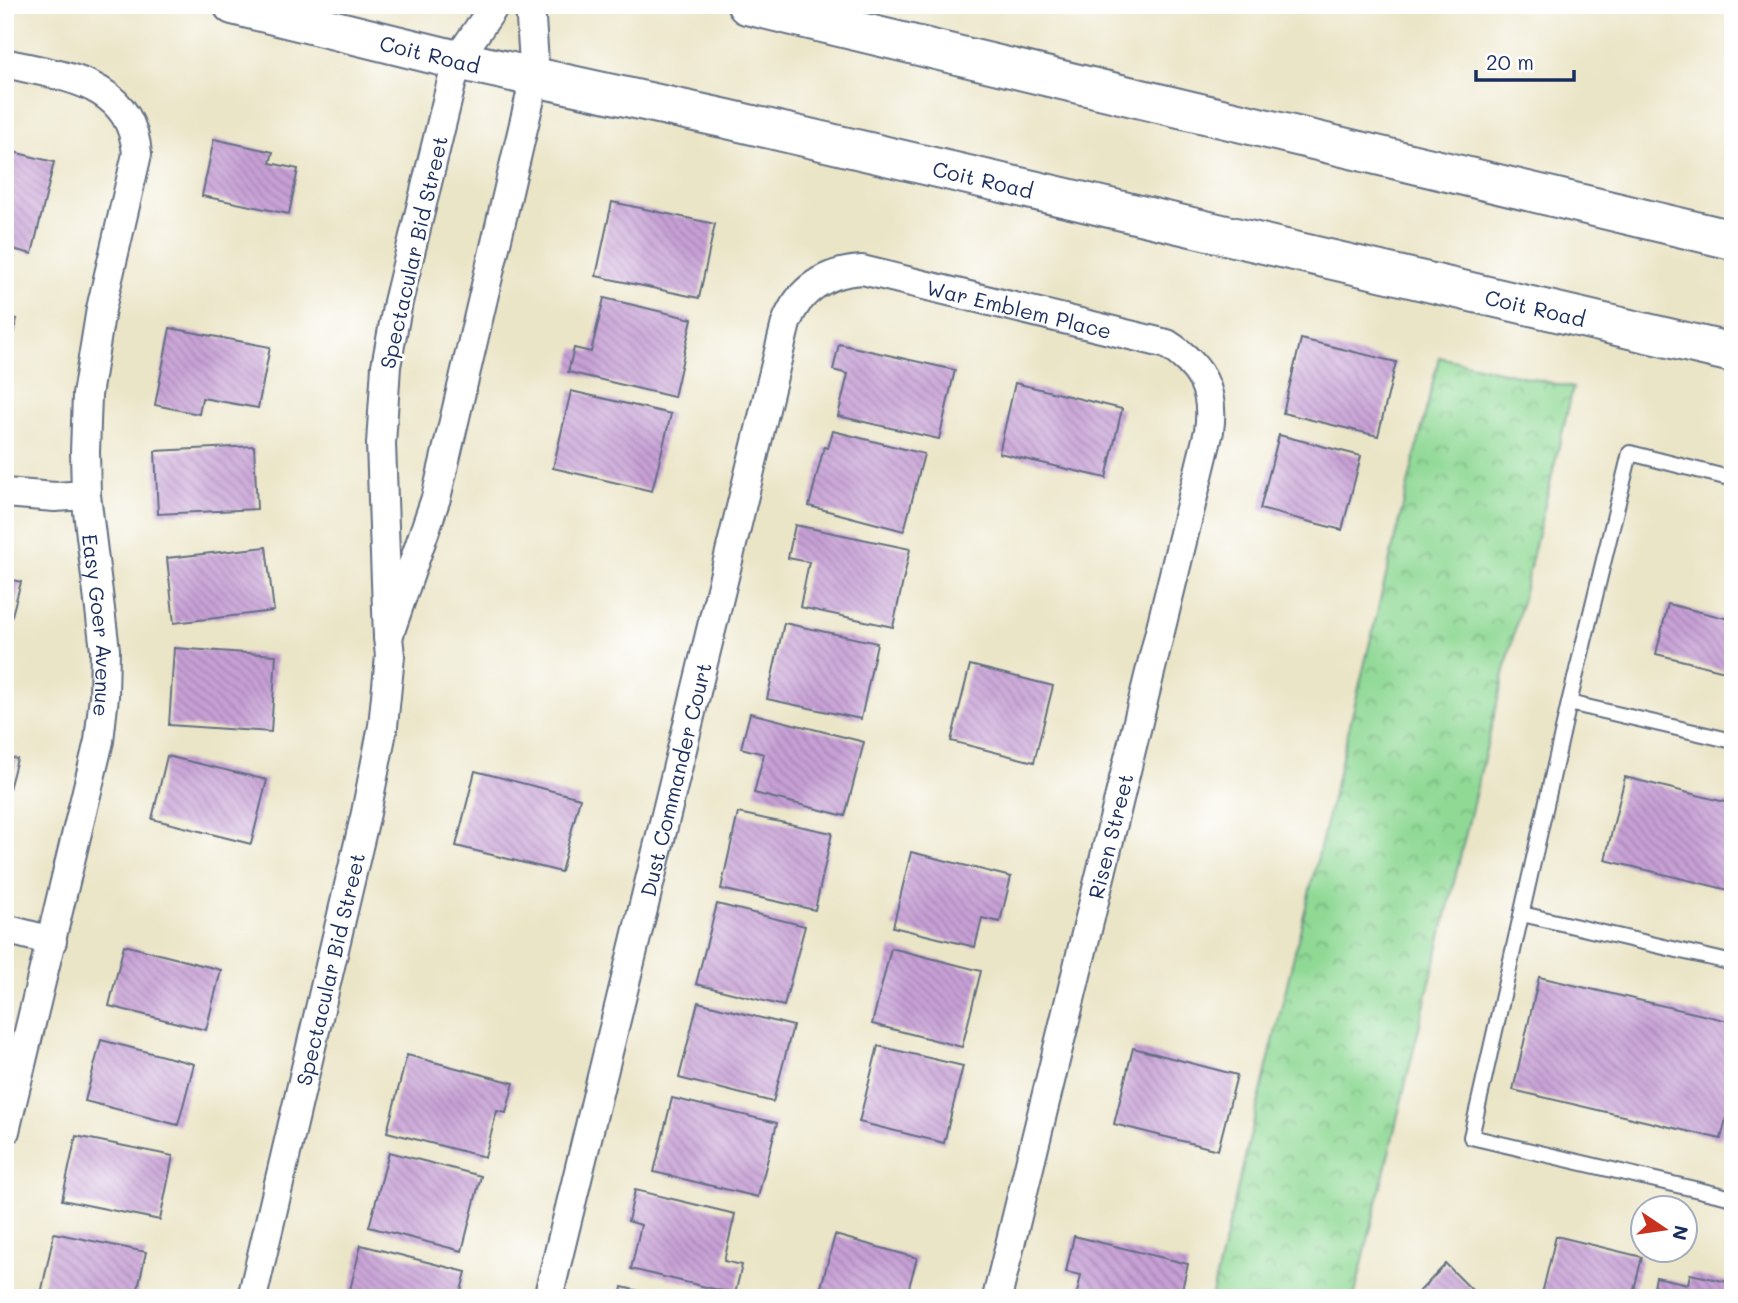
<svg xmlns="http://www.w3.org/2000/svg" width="1738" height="1303" viewBox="0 0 1738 1303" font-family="Mali,sans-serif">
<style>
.park{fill:url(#park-crowns);stroke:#56847a;stroke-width:2}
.building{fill:url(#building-back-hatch)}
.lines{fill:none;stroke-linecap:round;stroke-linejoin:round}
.lane-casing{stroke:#646f83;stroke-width:18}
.street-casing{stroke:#646f83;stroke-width:32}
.secondary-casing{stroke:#646f83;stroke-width:42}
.lane{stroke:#fff;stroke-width:14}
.street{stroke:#fff;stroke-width:28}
.secondary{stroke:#fff;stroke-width:38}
.labels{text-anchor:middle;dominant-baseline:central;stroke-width:6;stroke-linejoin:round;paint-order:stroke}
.street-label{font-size:21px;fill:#1b2f5e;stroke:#fff}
</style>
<defs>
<pattern id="park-crowns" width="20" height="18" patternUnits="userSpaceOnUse" patternTransform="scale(1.75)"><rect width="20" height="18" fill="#90d995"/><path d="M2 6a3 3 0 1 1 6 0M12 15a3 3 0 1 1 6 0" fill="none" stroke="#75b07d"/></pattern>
<pattern id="building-back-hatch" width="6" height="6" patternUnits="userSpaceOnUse" patternTransform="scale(1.75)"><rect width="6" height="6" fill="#c7a0d5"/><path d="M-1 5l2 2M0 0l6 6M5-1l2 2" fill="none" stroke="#a183b0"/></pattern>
</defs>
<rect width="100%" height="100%" fill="#fff"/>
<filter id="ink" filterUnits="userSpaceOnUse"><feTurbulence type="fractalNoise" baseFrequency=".0143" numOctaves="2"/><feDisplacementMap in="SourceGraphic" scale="14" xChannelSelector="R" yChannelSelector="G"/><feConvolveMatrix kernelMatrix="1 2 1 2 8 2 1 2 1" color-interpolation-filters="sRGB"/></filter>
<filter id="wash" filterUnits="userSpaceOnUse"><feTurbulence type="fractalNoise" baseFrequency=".00686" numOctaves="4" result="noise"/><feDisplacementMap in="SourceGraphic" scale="28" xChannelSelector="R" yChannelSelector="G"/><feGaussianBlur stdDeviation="1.57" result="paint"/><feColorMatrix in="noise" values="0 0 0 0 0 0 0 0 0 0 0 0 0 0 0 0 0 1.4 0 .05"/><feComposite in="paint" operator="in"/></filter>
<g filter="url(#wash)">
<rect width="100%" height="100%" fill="#ebe5c7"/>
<path class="park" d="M1439,357l134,31 -219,910h-143z"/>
<g id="blocks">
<g class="building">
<path d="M214,139l59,13 -3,11 28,6 -9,45 -87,-18z"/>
<path d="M5,150l49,12 -22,92 -27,-7z"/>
<path d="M612,202l103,22 -16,74 -103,-22z"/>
<path d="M604,298l88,21 -18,78 -106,-25 6,-24 17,4z"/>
<path d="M5,316l12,3 -11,42h-1z"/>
<path d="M170,328l100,19 -12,61 -56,-10 -3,16 -44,-9z"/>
<path d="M1301,339l95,23 -18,74 -95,-23z"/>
<path d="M839,344l116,26 -16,69 -101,-23 10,-42 -15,-4z"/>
<path d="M1015,383l107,26 -16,69 -107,-25z"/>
<path d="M571,391l100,23 -19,77 -99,-23z"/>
<path d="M833,431l91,23 -20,77 -95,-25 15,-59 4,1z"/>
<path d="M1279,435l82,21 -19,74 -82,-21z"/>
<path d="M254,446l3,63 -99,5 -3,-63z"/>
<path d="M795,525l115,24 -17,78 -93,-20 9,-45 -21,-4z"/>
<path d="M266,547l8,64 -100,12 -7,-65z"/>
<path d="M5,578l16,4 -15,55 -1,-1z"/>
<path d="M1668,604l65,16v53l-77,-19z"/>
<path d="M784,623l93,20 -16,76 -94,-20z"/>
<path d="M174,648l102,7 -5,77 -102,-7z"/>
<path d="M970,665l83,21 -19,76 -83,-21z"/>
<path d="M750,713l114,29 -19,74 -91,-23 10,-39 -23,-6z"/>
<path d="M5,756l12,3 -11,41h-1z"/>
<path d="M167,756l100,24 -16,64 -99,-25z"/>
<path d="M475,771l105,27 -19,74 -105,-26z"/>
<path d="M1625,777l108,27v87l-128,-31z"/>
<path d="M738,813l94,20 -17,77 -94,-21z"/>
<path d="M911,852l100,25 -11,45 -18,-4 -7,29 -82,-20z"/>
<path d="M717,904l88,22 -21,80 -88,-22z"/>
<path d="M124,945l97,25 -15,60 -97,-24z"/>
<path d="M891,948l90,23 -19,76 -90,-23z"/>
<path d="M1539,977l194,45v69l-12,48 -208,-49z"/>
<path d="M698,1002l95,24 -20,76 -94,-24z"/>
<path d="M101,1040l93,24 -16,61 -93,-24z"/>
<path d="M878,1046l85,20 -19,77 -85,-21z"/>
<path d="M1133,1048l104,27 -19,75 -104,-26z"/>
<path d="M407,1055l107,28 -8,30 -9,-2 -12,46 -98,-25z"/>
<path d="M672,1098l105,25 -19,74 -104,-25z"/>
<path d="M76,1136l97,20 -13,64 -98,-20z"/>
<path d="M389,1152l92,24 -19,75 -93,-24z"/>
<path d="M635,1190l100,24 -11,47 18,4 -7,29 -104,-25 10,-44 -13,-4z"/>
<path d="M54,1233l92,19 -10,46h-76l-19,-4z"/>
<path d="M835,1235l82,23 -11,40h-88z"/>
<path d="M1074,1236l114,28 -8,34h-104l5,-23 -15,-3z"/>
<path d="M1556,1236l86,21 -10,41h-91z"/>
<path d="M361,1245l105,27 -7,26h-111z"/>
<path d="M1446,1264l34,34h-67z"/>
<path d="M1690,1274l43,9v15h-81l4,-21 32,7z"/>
<path d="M622,1287l43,10 -1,1h-44z"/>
</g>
</g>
</g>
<g filter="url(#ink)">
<use href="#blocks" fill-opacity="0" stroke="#646f83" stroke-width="2"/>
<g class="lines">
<defs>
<g id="lane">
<path d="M1733,479l-103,-26 -61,250 -98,434 262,61"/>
<path d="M1569,703l164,38"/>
<path d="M1522,914l211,49"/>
</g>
<g id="street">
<path d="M495,5l-38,55 -59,242 -12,64 -5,78 7,193 48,-139 99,-421 -5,-72"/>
<path id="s1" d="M5,63c58,14 126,17 132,91l-36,155 -14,86 -2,57 1,43 19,155 -1,46 -5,45 -94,390"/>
<path d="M5,493l50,4 31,-2"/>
<path d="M5,929l47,12"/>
<path id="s2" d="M252,1298l114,-485 17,-87 7,-70 -2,-19"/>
<path id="s3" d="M548,1298l238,-975c13,-34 40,-51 76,-53l305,74c34,22 48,46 42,87l-212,867"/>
</g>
<g id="secondary">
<path id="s4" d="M233,5l224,55 270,59 1006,234"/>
<path d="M747,5l986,235"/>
</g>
</defs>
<use href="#lane" class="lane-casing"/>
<use href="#street" class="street-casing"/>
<use href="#secondary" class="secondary-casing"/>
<use href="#lane" class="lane"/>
<use href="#street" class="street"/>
<use href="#secondary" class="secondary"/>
</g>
</g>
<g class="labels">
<g class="street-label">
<text stroke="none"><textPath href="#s4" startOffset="203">Coit Road</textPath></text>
<text stroke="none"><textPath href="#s4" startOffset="770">Coit Road</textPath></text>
<text transform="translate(413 252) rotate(-77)">Spectacular Bid Street</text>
<text stroke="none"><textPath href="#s3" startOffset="1264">War Emblem Place</textPath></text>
<text stroke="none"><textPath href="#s4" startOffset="1337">Coit Road</textPath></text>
<text stroke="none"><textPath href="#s1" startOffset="653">Easy Goer Avenue</textPath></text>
<text stroke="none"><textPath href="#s3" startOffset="534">Dust Commander Court</textPath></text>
<text transform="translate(1110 836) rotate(-76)">Risen Street</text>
<text stroke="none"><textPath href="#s2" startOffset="338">Spectacular Bid Street</textPath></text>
</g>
</g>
<rect width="1738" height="1303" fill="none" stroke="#fff" stroke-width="28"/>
<g transform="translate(1664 1229) rotate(103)"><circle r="33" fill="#ffffff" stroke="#a4acbf" stroke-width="2"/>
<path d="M0-5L12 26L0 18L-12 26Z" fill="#c8321e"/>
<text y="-10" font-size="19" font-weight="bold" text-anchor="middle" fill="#1b2f5e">N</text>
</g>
<path d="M1476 70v10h98v-10" fill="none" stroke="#1b2f5e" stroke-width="3.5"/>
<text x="1486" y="70" font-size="21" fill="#1b2f5e" stroke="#ffffff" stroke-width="5" paint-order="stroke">20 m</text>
</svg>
